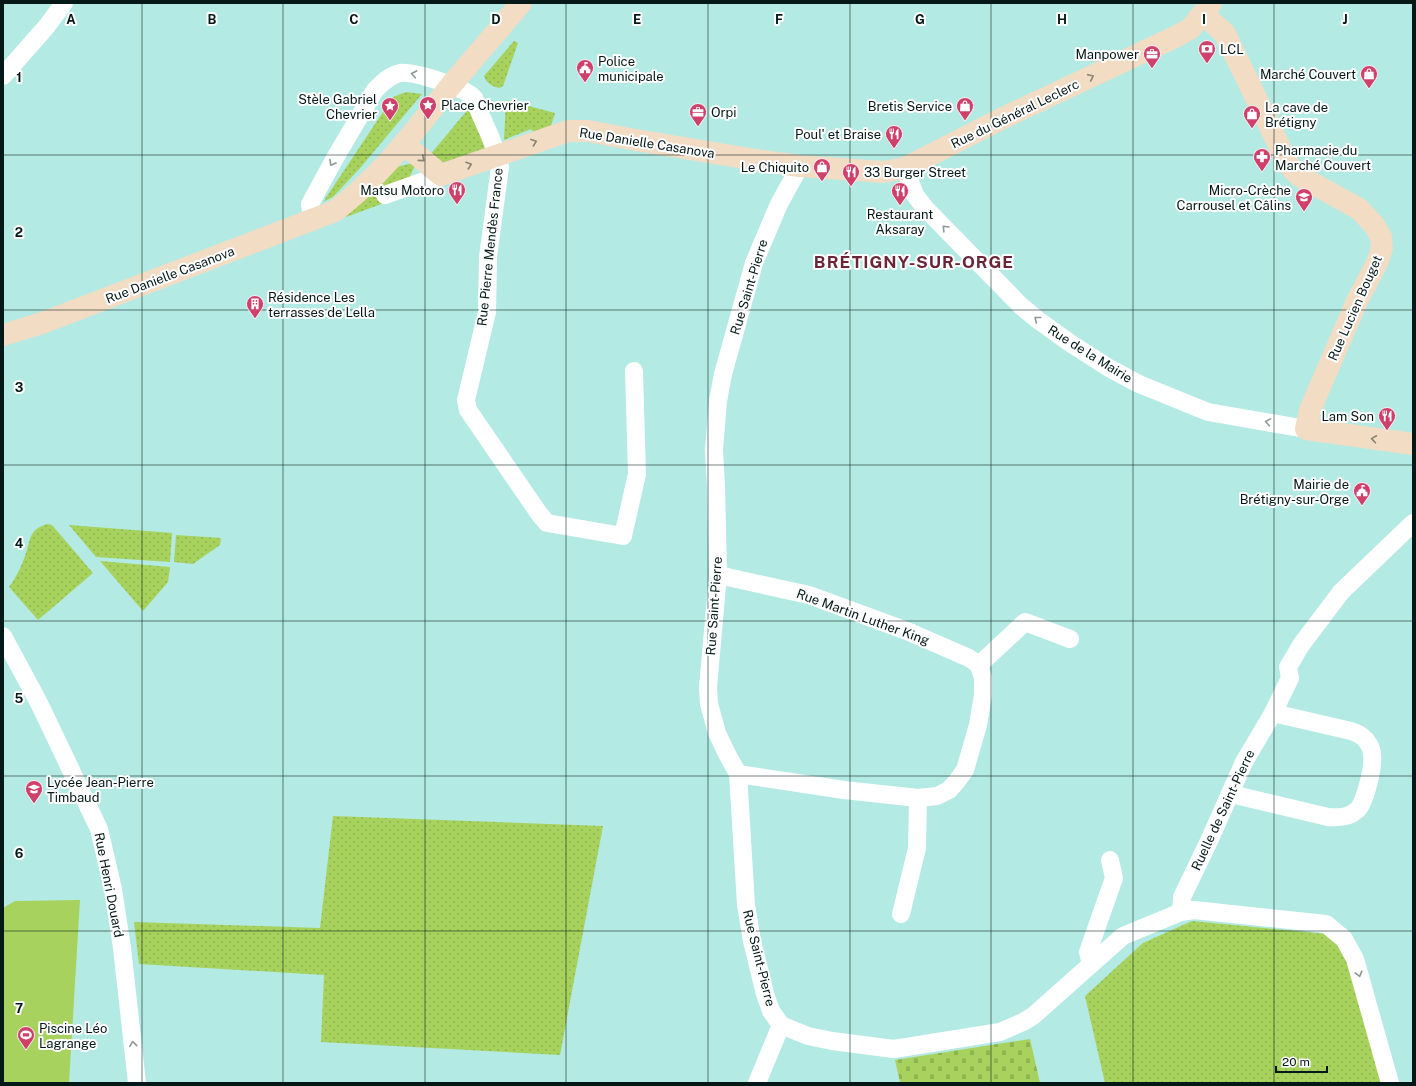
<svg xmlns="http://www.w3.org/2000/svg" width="1416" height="1086" viewBox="0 0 1416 1086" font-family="'Public Sans',sans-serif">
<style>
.grass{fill:url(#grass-dots)}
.cemetery{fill:url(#cemetery-stones)}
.pitch{fill:#a7d25d}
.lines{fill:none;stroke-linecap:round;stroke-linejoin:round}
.street{stroke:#fff;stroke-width:18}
.secondary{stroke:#f2dcc4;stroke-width:22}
.oneway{stroke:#8e9897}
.oneway2{stroke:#878476}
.grid{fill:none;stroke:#041917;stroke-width:1;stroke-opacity:0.55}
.labels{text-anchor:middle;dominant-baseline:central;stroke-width:4;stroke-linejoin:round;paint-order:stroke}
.poi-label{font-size:13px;fill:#041917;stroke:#fefefe;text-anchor:start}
.street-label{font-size:13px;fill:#041917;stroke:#fefefe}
.district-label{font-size:17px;font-weight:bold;letter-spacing:1px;fill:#6a2538;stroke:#fefefe}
.grid-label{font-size:13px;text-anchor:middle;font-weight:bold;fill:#041917;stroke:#fefefe;stroke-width:4;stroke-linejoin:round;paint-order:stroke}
</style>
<defs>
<pattern id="grass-dots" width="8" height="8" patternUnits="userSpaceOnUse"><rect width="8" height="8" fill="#a7d25d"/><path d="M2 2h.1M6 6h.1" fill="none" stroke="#8eb450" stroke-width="1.8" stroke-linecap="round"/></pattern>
<pattern id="cemetery-stones" width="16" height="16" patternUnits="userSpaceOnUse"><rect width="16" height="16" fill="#a7d25d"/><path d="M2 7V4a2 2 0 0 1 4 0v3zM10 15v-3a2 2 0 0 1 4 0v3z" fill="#8eb450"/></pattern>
</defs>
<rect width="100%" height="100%" fill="#b3eae3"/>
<g class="grass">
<path d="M514,41l4,2 -15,43 -4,2c-7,-2 -12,-4 -15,-12z"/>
<path d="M406,92l16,2 -61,73 -28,30 -10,5 70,-105z"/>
<path d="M506,100l49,13 -4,13 -15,9 -5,-6 -27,11z"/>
<path d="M470,107l3,4 13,41 -45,13 -12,-9z"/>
<path d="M413,163l3,1 -6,12 -2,7 -24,20 -38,14 -1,-1 51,-49z"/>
<path d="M47,524l5,1 41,48 -55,47 -29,-33c7,-9 12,-20 16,-31 6,-16 3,-26 22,-32z"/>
<path d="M69,525l103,8 -2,29 -74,-5z"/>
<path d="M176,535l45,3 -1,7 -27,19 -19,-2z"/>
<path d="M100,561l70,6 -2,15 -25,29z"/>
<path d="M333,816l270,10 -43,229 -239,-13 3,-67 -185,-11 -5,-42 186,6z"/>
<path d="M1192,921l134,13 20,19 37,130h-278l-20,-87 58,-53z"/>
</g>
<path class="cemetery" d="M1030,1039l10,44h-137l-3,-1 -5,-22z"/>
<path class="pitch" d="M80,900l-11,183h-66v-175l12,-7z"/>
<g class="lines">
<g class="street">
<path d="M3,76l44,-50 17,-23"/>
<path d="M800,166l-21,38 -25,59 -31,111 -5,27 -4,49 2,35 2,90 -10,112 1,17 8,29 10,21 11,20 8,131 6,36 13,53 6,17 10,14 27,11 24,5 62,8 106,-17 23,-10 10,-6 90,-80 58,-24 13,-2 132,14 18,15 11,20 35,124"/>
<path d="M905,168l10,27 10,13 96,98 17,14 32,23 39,25 30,16 69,28 98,17"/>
<path d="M385,195l56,-20"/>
<path d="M312,221l-2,-17 25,-46 40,-68c7,-7 15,-15 25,-17 13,-2 67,15 74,25 3,6 5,14 8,20 7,16 15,32 18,49l-12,90 -1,55 -21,88 2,10 72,105 7,8 76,13 14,-62 -3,-103"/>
<path d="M718,575l91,20 98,36 62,27 10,7 4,13v17l-5,30 -13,45 -8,11 -8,9 -12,6 -19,2 -74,-8 -106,-16"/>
<path d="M3,636l36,67 60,126 14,60 9,59 15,135"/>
<path d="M979,665l46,-43 45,17"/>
<path d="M1231,794l97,23c10,1 21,1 29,-7 8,-6 17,-45 15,-56 0,-3 -2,-8 -4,-11 -3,-6 -11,-10 -17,-12l-78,-18"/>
<path d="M1181,912l1,-15 27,-56 35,-79 29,-49 17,-35 -2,-11 13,-22 40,-53 72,-69"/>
<path d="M901,914l16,-66 1,-50"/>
<path d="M1091,964l-3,-12 26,-74 -4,-18"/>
<path d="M757,1083l24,-58"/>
</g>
<g class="secondary">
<path d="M1203,14l22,20 62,128 6,8 8,7 58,32 15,16 7,12 1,11 -5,15 -20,38 -47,109 -4,19 107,15"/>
<path d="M404,144l37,31 127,-44h20l48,9 120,20 44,6 83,6 22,-4 96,-49 176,-83 14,-8 20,-25"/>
<path d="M3,335l39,-12 293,-112c46,-35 78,-78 113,-122 24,-29 49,-57 73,-86"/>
</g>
</g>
<defs><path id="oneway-chevron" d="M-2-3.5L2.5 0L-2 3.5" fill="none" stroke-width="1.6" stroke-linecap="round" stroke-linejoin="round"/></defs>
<g class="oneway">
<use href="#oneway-chevron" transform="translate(414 74) rotate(-169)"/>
<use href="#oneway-chevron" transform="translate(332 163) rotate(119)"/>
<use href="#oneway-chevron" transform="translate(945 228) rotate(-134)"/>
<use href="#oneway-chevron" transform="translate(1037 319) rotate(-141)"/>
<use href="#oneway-chevron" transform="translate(1268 422) rotate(-170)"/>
<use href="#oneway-chevron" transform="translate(1359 974) rotate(75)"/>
<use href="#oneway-chevron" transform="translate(133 1044) rotate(-96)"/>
</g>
<g class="oneway2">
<use href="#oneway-chevron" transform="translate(1091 77) rotate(-25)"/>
<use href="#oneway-chevron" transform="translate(534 142) rotate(-20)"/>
<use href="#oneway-chevron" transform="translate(422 159) rotate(41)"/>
<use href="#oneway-chevron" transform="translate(469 165) rotate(-19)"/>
<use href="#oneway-chevron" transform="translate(1374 439) rotate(-172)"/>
</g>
<path class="grid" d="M142,3v1080M283,3v1080M425,3v1080M566,3v1080M708,3v1080M850,3v1080M991,3v1080M1133,3v1080M1274,3v1080M3,155h1410M3,310h1410M3,465h1410M3,621h1410M3,776h1410M3,931h1410"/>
<defs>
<symbol id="bank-pin" viewBox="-11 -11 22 30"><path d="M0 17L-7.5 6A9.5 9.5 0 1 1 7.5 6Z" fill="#cf416b" stroke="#fefefe"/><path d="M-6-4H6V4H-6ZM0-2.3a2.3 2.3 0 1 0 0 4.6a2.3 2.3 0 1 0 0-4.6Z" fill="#fff"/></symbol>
<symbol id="office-pin" viewBox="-11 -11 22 30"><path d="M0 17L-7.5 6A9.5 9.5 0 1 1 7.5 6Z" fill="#cf416b" stroke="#fefefe"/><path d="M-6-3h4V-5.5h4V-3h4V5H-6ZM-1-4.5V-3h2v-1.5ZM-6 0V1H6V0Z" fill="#fff"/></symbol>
<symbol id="civic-pin" viewBox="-11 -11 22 30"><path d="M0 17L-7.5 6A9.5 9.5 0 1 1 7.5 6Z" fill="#cf416b" stroke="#fefefe"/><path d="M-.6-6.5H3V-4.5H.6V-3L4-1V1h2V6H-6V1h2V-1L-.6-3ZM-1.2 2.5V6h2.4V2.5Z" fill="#fff"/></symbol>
<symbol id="shop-pin" viewBox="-11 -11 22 30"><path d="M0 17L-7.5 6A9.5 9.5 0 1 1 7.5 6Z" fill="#cf416b" stroke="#fefefe"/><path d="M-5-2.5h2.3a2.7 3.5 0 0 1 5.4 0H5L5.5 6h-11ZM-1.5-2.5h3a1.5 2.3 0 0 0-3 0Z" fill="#fff"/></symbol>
<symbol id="sight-pin" viewBox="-11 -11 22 30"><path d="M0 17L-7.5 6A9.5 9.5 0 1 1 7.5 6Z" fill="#cf416b" stroke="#fefefe"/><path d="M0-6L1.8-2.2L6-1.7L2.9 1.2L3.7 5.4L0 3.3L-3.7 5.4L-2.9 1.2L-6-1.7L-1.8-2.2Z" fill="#fff"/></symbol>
<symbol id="restaurant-pin" viewBox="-11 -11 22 30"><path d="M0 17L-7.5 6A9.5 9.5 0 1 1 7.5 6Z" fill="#cf416b" stroke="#fefefe"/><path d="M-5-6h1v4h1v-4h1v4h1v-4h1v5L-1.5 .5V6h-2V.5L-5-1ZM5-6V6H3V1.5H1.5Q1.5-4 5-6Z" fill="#fff"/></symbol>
<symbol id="pharmacy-pin" viewBox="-11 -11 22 30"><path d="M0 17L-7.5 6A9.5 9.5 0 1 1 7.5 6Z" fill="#cf416b" stroke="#fefefe"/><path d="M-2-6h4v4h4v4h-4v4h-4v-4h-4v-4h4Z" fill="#fff"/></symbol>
<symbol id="school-pin" viewBox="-11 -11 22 30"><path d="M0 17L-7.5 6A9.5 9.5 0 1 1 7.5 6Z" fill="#cf416b" stroke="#fefefe"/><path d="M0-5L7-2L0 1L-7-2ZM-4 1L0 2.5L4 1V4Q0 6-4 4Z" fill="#fff"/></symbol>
<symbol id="building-pin" viewBox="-11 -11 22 30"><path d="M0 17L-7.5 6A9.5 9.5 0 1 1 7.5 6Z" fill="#cf416b" stroke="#fefefe"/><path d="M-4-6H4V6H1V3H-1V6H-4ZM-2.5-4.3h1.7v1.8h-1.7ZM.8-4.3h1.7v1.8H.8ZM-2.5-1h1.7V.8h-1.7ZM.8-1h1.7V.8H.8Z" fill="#fff"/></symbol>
<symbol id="stadium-pin" viewBox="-11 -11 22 30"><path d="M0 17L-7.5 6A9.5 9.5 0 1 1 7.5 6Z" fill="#cf416b" stroke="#fefefe"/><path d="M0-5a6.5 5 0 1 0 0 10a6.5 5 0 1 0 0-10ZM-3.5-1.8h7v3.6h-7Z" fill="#fff"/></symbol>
</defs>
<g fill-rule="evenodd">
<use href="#bank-pin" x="1197" y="39" width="20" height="27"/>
<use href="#office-pin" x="1142" y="44" width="20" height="27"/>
<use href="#civic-pin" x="575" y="58" width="20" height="27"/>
<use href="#shop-pin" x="1359" y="64" width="20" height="27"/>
<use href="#sight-pin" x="418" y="95" width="20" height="27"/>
<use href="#sight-pin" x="380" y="96" width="20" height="27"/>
<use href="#shop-pin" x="955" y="96" width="20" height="27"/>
<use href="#office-pin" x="688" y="102" width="20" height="27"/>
<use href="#shop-pin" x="1242" y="104" width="20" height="27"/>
<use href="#restaurant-pin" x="884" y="124" width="20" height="27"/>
<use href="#pharmacy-pin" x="1252" y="147" width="20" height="27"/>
<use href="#shop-pin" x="812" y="157" width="20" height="27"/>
<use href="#restaurant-pin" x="841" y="162" width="20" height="27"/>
<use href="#restaurant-pin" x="447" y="180" width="20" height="27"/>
<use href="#restaurant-pin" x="890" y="181" width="20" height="27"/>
<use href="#school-pin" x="1294" y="187" width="20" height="27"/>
<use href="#building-pin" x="245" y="294" width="20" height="27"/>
<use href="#restaurant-pin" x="1377" y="406" width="20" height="27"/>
<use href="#civic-pin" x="1352" y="481" width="20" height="27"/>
<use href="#school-pin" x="24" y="779" width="20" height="27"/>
<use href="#stadium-pin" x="16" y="1025" width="20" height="27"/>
</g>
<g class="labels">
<g class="poi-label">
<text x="1220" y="49">LCL</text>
<text x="1139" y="54" text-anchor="end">Manpower</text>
<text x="598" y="61">Police<tspan x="598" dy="15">municipale</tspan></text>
<text x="1356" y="74" text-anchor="end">Marché Couvert</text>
<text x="377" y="99" text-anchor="end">Stèle Gabriel<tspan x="377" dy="15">Chevrier</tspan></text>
<text x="441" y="105">Place Chevrier</text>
<text x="952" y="106" text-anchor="end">Bretis Service</text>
<text x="1265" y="107">La cave de<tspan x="1265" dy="15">Brétigny</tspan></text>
<text x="711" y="112">Orpi</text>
<text x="881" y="134" text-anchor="end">Poul' et Braise</text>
<text x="1275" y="150">Pharmacie du<tspan x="1275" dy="15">Marché Couvert</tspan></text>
<text x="809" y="167" text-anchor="end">Le Chiquito</text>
<text x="864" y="172">33 Burger Street</text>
<text x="444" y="190" text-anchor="end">Matsu Motoro</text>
<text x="1291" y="190" text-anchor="end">Micro-Crèche<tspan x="1291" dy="15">Carrousel et Câlins</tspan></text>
<text x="900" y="214" text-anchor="middle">Restaurant<tspan x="900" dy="15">Aksaray</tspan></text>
<text x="268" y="297">Résidence Les<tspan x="268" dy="15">terrasses de Lella</tspan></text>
<text x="1374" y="416" text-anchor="end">Lam Son</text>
<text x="1349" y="484" text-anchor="end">Mairie de<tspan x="1349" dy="15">Brétigny-sur-Orge</tspan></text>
<text x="47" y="782">Lycée Jean-Pierre<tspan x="47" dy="15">Timbaud</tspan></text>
<text x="39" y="1028">Piscine Léo<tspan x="39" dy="15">Lagrange</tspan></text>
</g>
<g class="street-label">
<text transform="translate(1015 114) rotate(-26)">Rue du Général Leclerc</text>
<text transform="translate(647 143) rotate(9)">Rue Danielle Casanova</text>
<text transform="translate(490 247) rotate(-84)">Rue Pierre Mendès France</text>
<text transform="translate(170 275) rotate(-21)">Rue Danielle Casanova</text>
<text transform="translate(749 287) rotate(-73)">Rue Saint-Pierre</text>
<text transform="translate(1355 308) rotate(-66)">Rue Lucien Bouget</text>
<text transform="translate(1090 354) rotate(32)">Rue de la Mairie</text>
<text transform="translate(714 606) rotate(-86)">Rue Saint-Pierre</text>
<text transform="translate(863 617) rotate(20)">Rue Martin Luther King</text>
<text transform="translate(1223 810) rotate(-65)">Ruelle de Saint-Pierre</text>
<text transform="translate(109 885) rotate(79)">Rue Henri Douard</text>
<text transform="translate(759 958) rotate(76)">Rue Saint-Pierre</text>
</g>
<g class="district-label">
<text x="914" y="262">BRÉTIGNY-SUR-ORGE</text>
</g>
</g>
<g class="grid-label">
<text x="71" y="24">A</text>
<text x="212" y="24">B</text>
<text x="354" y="24">C</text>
<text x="496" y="24">D</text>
<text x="637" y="24">E</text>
<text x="779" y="24">F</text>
<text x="920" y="24">G</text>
<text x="1062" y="24">H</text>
<text x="1204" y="24">I</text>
<text x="1345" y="24">J</text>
<text x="19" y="82">1</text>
<text x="19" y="237">2</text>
<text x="19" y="392">3</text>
<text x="19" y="548">4</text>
<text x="19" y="703">5</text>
<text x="19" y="858">6</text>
<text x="19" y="1013">7</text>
</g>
<rect width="1416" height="1086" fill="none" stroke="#041917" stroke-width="8"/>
<path d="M1276 1066v6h51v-6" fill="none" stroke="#041917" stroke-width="2"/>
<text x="1282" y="1066" font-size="12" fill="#041917" stroke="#fefefe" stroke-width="3" paint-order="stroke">20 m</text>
</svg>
